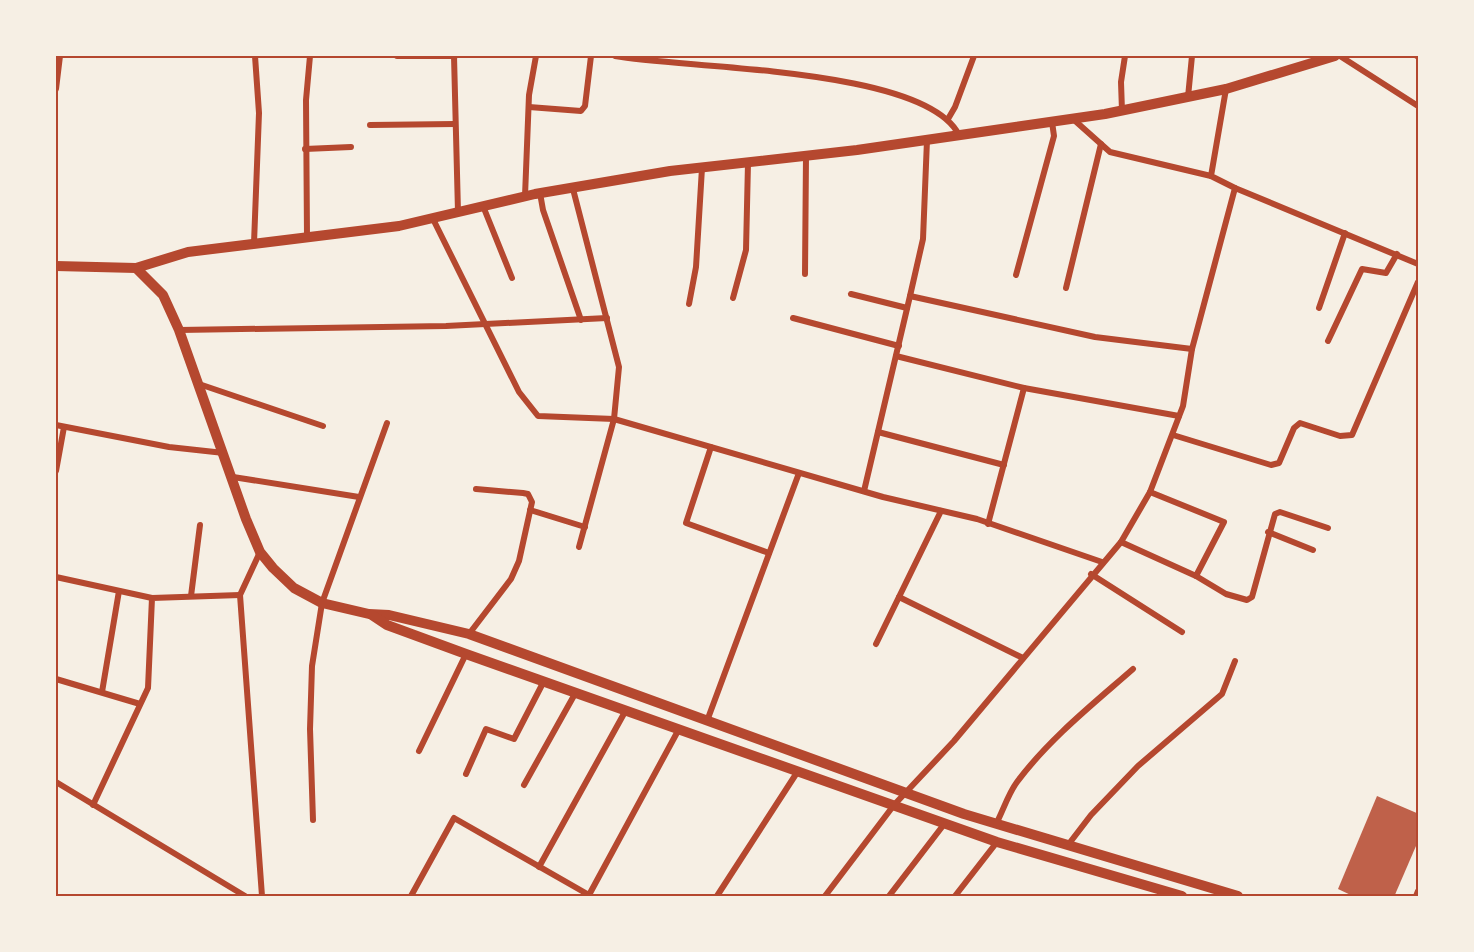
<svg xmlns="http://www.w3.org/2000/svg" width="1474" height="952" viewBox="0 0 1474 952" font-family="Arial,sans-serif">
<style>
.building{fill:#bf614a}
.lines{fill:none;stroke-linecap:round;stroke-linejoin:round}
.minor{stroke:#b5482f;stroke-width:6}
.secondary{stroke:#b5482f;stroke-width:10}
.primary{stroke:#b5482f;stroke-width:10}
.neatline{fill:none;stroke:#b5482f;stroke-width:2}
</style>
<rect width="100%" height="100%" fill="#f6efe4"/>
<path class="building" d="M1377,796l42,18v25l-25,58h-39l-17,-8z"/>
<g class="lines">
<g class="minor">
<path d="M397,56h58"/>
<path d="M454,56l4,156"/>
<path d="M615,56c72,13 310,11 344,79"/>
<path d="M1340,56l78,50"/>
<path d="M1417,56h1"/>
<path d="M56,89l4,-33"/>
<path d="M1188,97l4,-41"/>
<path d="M529,107l52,4 4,-5 6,-50"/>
<path d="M1122,111l-1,-29 4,-26"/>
<path d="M948,119l7,-12 19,-51"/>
<path d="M1073,119l37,33 101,24"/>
<path d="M370,125l85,-1"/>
<path d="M305,149l46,-2"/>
<path d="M1235,188l183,76"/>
<path d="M573,189l46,178 -5,52 -35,128"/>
<path d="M540,193l3,17 38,110"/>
<path d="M525,196l4,-101 7,-39"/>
<path d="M483,206l29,72"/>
<path d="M433,219l86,173 19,24 76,3 269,78 94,22 125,43"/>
<path d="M307,237l-1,-137 4,-44"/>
<path d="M254,243l5,-130 -4,-57"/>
<path d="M805,274l1,-118"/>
<path d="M1016,275l38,-139 -2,-14"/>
<path d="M1066,288l35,-144"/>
<path d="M851,294l56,14"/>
<path d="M910,296l13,-57 4,-99"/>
<path d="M733,298l13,-48 2,-87"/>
<path d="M689,304l7,-37 6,-99"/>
<path d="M1319,308l26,-75"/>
<path d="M793,318l106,28"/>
<path d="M179,330l267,-4 161,-8"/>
<path d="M1328,341l34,-72 24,4 11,-19"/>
<path d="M896,356l128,32"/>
<path d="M199,384l124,42"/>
<path d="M56,425l113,22 55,6"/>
<path d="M878,432l126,33"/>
<path d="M1173,435l98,30 8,-2 15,-35 6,-5 40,13 12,-1 66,-153"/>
<path d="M711,447l-25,76 83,30"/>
<path d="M56,471l8,-44"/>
<path d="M233,477l126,20"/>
<path d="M864,491l46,-195 185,41 97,12"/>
<path d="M530,510l55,17"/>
<path d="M988,524l36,-136 155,28"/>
<path d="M1268,532l45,18"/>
<path d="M1121,542l75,34 28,-54 -74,-30"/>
<path d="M260,552l-20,43 22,301"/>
<path d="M1091,574l91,58"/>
<path d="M1196,576l30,18 21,6 5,-3 23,-83 5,-2 48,16"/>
<path d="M56,577l96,21"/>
<path d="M191,596l9,-71"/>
<path d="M899,597l124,61"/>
<path d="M469,634l42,-55 8,-18 13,-59 -4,-8 -5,-1 -47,-4"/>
<path d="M876,644l65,-133"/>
<path d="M56,679l84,25"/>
<path d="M102,692l17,-101"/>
<path d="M707,721l92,-248"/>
<path d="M419,751l47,-97"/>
<path d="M466,774l20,-45 28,10 30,-58"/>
<path d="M56,782l189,114"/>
<path d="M524,785l52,-93"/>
<path d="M93,805l55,-117 4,-90 88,-3"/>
<path d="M313,820l-3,-91 2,-63 10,-63 65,-180"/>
<path d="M996,824c7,-13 12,-30 21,-42 32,-43 76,-78 116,-113"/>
<path d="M1068,845l23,-30 47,-49 84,-72 13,-33"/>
<path d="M539,867l87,-157"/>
<path d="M411,896l43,-78 135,77 90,-166"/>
<path d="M717,896l81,-125"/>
<path d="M825,896l69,-91 60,-64 167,-199 29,-50 33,-86 9,-57 43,-161 -24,-12 15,-87"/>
<path d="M889,896l56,-73"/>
<path d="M955,896l42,-54"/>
<path d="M1416,896l2,-5"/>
</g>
<path class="secondary" d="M136,268l52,-16 211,-26 136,-32 135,-23 187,-21 248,-36 121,-25 109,-33"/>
<g class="primary">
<path d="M56,266l80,2 27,27 16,35 67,189 14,33 13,16 21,20 28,15 47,11 20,1 80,19 495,180 274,82"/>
<path d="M372,615l15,10 79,29 531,188 185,54"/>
</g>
</g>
<rect width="1474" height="952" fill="none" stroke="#f6efe4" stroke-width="114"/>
<rect x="57" y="57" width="1360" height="838" class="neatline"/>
</svg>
